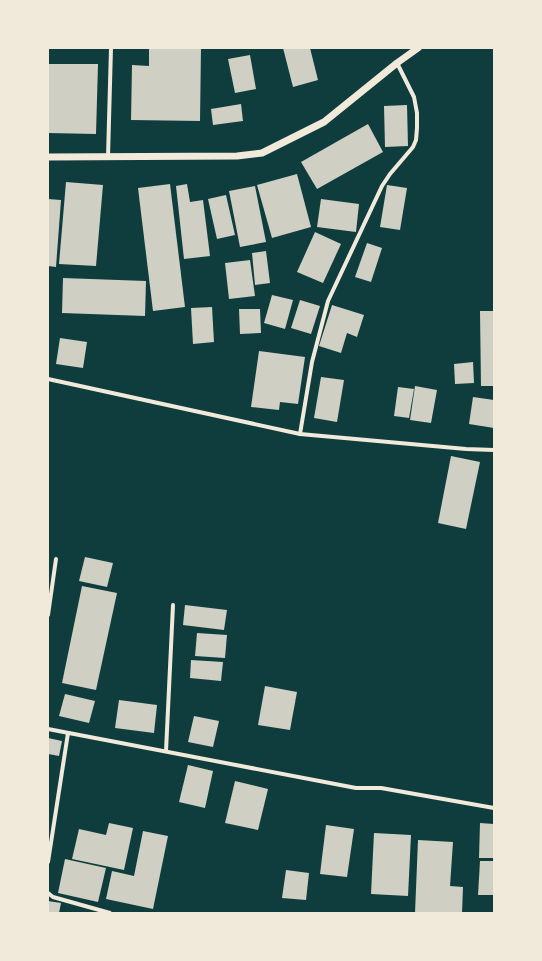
<svg xmlns="http://www.w3.org/2000/svg" width="542" height="961" viewBox="0 0 542 961" font-family="Cabin,sans-serif">
<style>
.building{fill:#cfcfc3}
.lines{fill:none;stroke-linecap:round;stroke-linejoin:round}
.minor{stroke:#f1e9da;stroke-width:4}
.tertiary{stroke:#f1e9da;stroke-width:7}
</style>
<rect width="100%" height="100%" fill="#0f3d3e"/>
<g class="building">
<path d="M149,48h52l-1,73 -69,-1 1,-55 17,1z"/>
<path d="M283,48h27l8,32 -25,7z"/>
<path d="M250,55l6,34 -21,4 -7,-34z"/>
<path d="M48,64h50l-2,70 -48,-1z"/>
<path d="M241,104l2,17 -30,4 -2,-16z"/>
<path d="M407,105l1,41 -23,1 -1,-41z"/>
<path d="M368,124l15,28 -66,37 -16,-27z"/>
<path d="M297,174l14,53 -39,11 -15,-53z"/>
<path d="M66,182l37,3 -7,81 -37,-2z"/>
<path d="M170,184l15,123 -32,4 -15,-123z"/>
<path d="M187,184l3,18 13,-2 7,56 -26,3 -8,-73z"/>
<path d="M387,185l20,3 -7,42 -20,-3z"/>
<path d="M255,186l11,56 -26,5 -11,-56z"/>
<path d="M226,195l9,40 -18,4 -9,-40z"/>
<path d="M48,199l13,1 -5,67 -8,-1z"/>
<path d="M321,199l38,5 -3,28 -39,-5z"/>
<path d="M315,232l26,12 -18,39 -26,-11z"/>
<path d="M367,243l15,5 -11,34 -16,-5z"/>
<path d="M266,251l4,32 -15,2 -3,-32z"/>
<path d="M250,260l5,36 -26,3 -4,-36z"/>
<path d="M63,278l83,3 -1,35 -83,-3z"/>
<path d="M272,295l21,5 -8,29 -21,-6z"/>
<path d="M300,300l20,6 -9,28 -20,-6z"/>
<path d="M332,305l32,10 -7,22 -10,-4 -6,20 -22,-7z"/>
<path d="M212,307l2,35 -21,2 -2,-36z"/>
<path d="M239,309h21l1,24 -21,1z"/>
<path d="M480,311h14v75h-13z"/>
<path d="M60,338l27,4 -4,26 -27,-4z"/>
<path d="M259,351l46,6 -7,47 -18,-2 -1,8 -28,-3z"/>
<path d="M473,362l1,21 -19,1 -1,-20z"/>
<path d="M321,377l23,3 -7,42 -23,-4z"/>
<path d="M415,386l22,4 -6,33 -21,-3z"/>
<path d="M398,387l16,2 -5,29 -15,-2z"/>
<path d="M473,397l21,3v28l-25,-4z"/>
<path d="M451,456l29,6 -14,67 -28,-6z"/>
<path d="M85,557l28,6 -6,24 -28,-6z"/>
<path d="M82,586l35,7 -21,97 -34,-7z"/>
<path d="M185,605l42,5 -3,20 -41,-5z"/>
<path d="M197,633l30,2 -2,23 -30,-2z"/>
<path d="M191,660l32,2 -2,19 -31,-3z"/>
<path d="M265,686l32,6 -7,38 -32,-5z"/>
<path d="M65,694l30,7 -6,22 -30,-7z"/>
<path d="M119,700l38,5 -3,28 -39,-5z"/>
<path d="M194,716l25,5 -6,26 -25,-5z"/>
<path d="M48,738l14,3 -3,15 -11,-2z"/>
<path d="M188,765l25,6 -8,37 -26,-6z"/>
<path d="M235,781l33,8 -10,41 -33,-7z"/>
<path d="M109,823l24,5 -9,42 -52,-11 7,-30 27,6z"/>
<path d="M480,823l14,1v34h-15z"/>
<path d="M326,825l28,4 -7,48 -27,-3z"/>
<path d="M143,831l25,5 -15,73 -47,-10 6,-28 22,5z"/>
<path d="M374,833l37,2 -3,61 -37,-2z"/>
<path d="M418,840l35,2 -3,44 13,1 -1,26h-47z"/>
<path d="M65,859l41,9 -8,34 -40,-9z"/>
<path d="M480,861h14v34h-16z"/>
<path d="M286,870l23,3 -3,27 -24,-2z"/>
<path d="M48,901l13,2 -2,10h-11z"/>
</g>
<g class="lines">
<g class="minor">
<path d="M108,157l3,-109"/>
<path d="M48,379l252,55 166,15 28,1"/>
<path d="M300,434l12,-72 16,-61 54,-115 8,-12 23,-27 3,-7 1,-12v-15l-3,-16 -17,-34"/>
<path d="M48,615l8,-56"/>
<path d="M48,729l308,59h25l113,20"/>
<path d="M166,751l7,-146"/>
<path d="M48,862l20,-129"/>
<path d="M48,893l5,4 57,16"/>
</g>
<path class="tertiary" d="M48,157l189,-1 25,-3 62,-31 73,-59 21,-15"/>
</g>
<rect width="542" height="961" fill="none" stroke="#f1e9da" stroke-width="98"/>
</svg>
